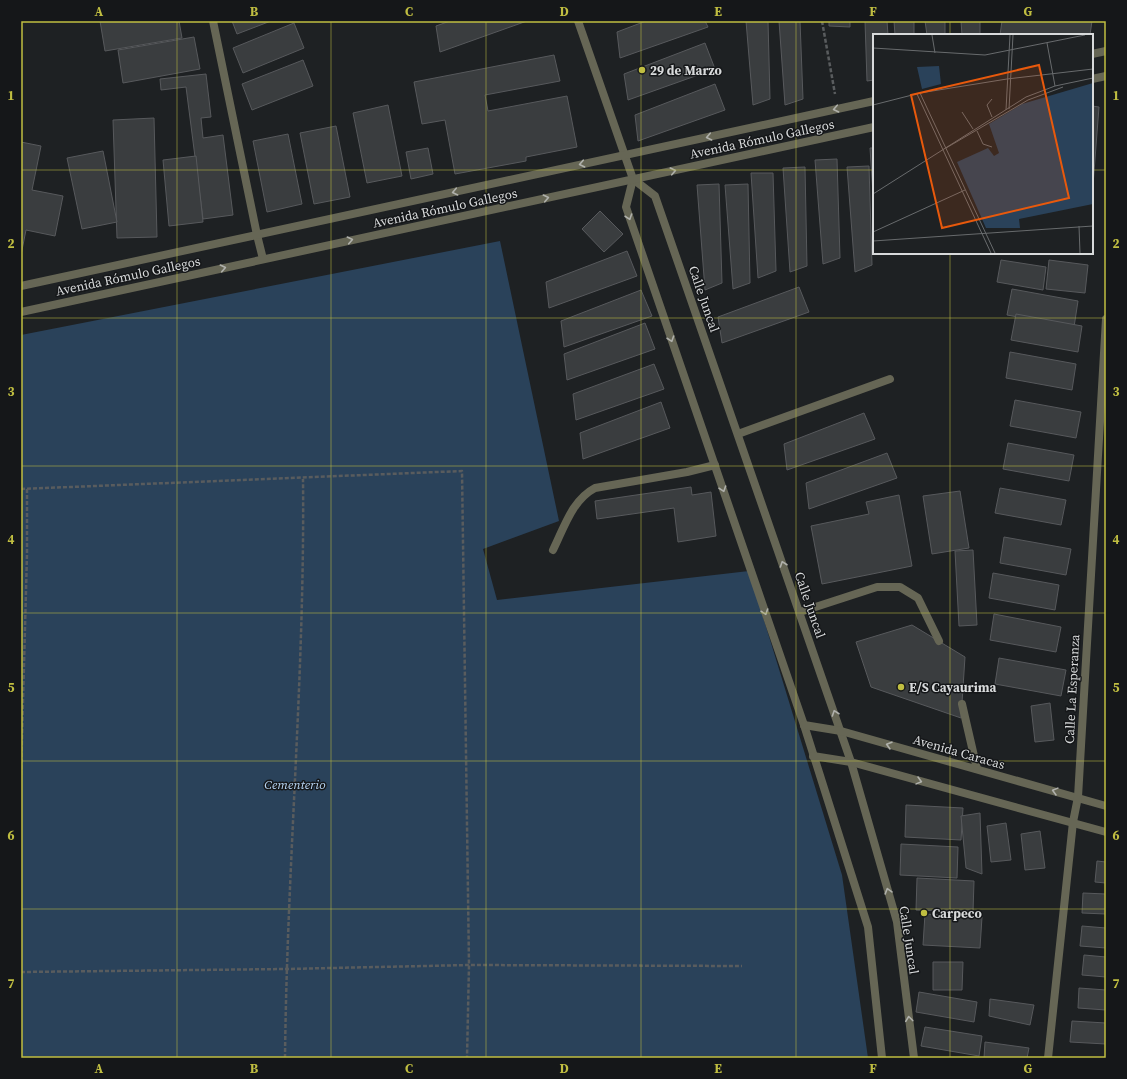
<svg xmlns="http://www.w3.org/2000/svg" width="1127" height="1079" viewBox="0 0 1127 1079" font-family="'Source Serif 4',serif">
<style>
.green{fill:#2a425a}
.building{fill:#3a3d3f;stroke:#57595c}
.lines{fill:none;stroke-linecap:round;stroke-linejoin:round}
.path{stroke:#595c5e;stroke-width:2.5;stroke-dasharray:4 2;stroke-linecap:butt}
.lane{stroke:#665;stroke-width:8}
.street{stroke:#665;stroke-width:8}
.oneway{stroke:#b0b1ac}
.grid{fill:none;stroke:#c0be41;stroke-width:1;stroke-opacity:0.55}
.poi-dot{fill:#c0be41;stroke:#151719;stroke-width:1.5}
.labels{text-anchor:middle;dominant-baseline:central;stroke-width:3;stroke-linejoin:round;paint-order:stroke}
.poi-label{font-size:13px;font-weight:bold;fill:#d8dadb;stroke:#151719;text-anchor:start}
.street-label{font-size:13px;fill:#d8dadb;stroke:#151719}
.park-label{font-size:13px;font-style:italic;fill:#b9d7f6;stroke:#151719}
.inset-road{fill:none;stroke:#686b6d;stroke-width:1}
.view{fill:#e8590c;fill-opacity:0.15;stroke:#e8590c;stroke-width:2}
.inset-edge{fill:none;stroke:#d8dadb;stroke-width:2}
.neatline{fill:none;stroke:#c0be41;stroke-width:1.5}
.grid-label{font-size:13px;text-anchor:middle;font-weight:bold;fill:#c0be41}
</style>
<rect width="100%" height="100%" fill="#1e2123"/>
<path class="green" d="M500,241l59,280 -76,28 14,51 252,-29 93,304 26,183h-847v-723z"/>
<g class="building">
<path d="M100,21h79l3,17 -77,13z"/>
<path d="M232,21h39l-34,13z"/>
<path d="M450,21h77l-87,31 -4,-26z"/>
<path d="M646,21h59l3,6 -88,31 -3,-26z"/>
<path d="M746,21h22l2,78 -17,6z"/>
<path d="M779,21h21l3,78 -18,6z"/>
<path d="M829,21h21v6l-21,-1z"/>
<path d="M865,21h22l1,14h-14v45l-7,1z"/>
<path d="M894,21h20v14h-19z"/>
<path d="M925,21h20v14h-18z"/>
<path d="M961,21h19v14h-18z"/>
<path d="M1002,21h90l-2,14h-90z"/>
<path d="M294,23l10,25 -61,25 -10,-25z"/>
<path d="M194,37l6,32 -77,14 -5,-33z"/>
<path d="M705,43l10,26 -87,31 -4,-26z"/>
<path d="M554,55l6,26 -75,14 3,16 79,-15 10,51 -51,10v4l-71,13 -10,-54 -23,4 -8,-42z"/>
<path d="M303,60l10,26 -61,24 -10,-26z"/>
<path d="M206,74l5,43 -10,1 2,20 20,-3 10,80 -30,4 -17,-132 -25,3 -1,-11z"/>
<path d="M715,84l10,26 -87,31 -3,-26z"/>
<path d="M388,105l14,71 -35,7 -14,-70z"/>
<path d="M1092,106l7,1 -6,78h-1z"/>
<path d="M154,118l3,119 -40,1 -4,-118z"/>
<path d="M336,126l14,71 -36,7 -14,-71z"/>
<path d="M288,134l14,70 -35,8 -14,-71z"/>
<path d="M21,142l20,4 -9,44 31,6 -8,40 -29,-6 -5,25z"/>
<path d="M428,148l5,26 -22,5 -5,-27z"/>
<path d="M870,148h4v61z"/>
<path d="M103,151l14,71 -35,7 -15,-71z"/>
<path d="M196,156l7,66 -34,4 -6,-66z"/>
<path d="M837,159l3,99 -17,6 -8,-104z"/>
<path d="M869,166l3,99 -17,7 -8,-105z"/>
<path d="M805,167l2,99 -17,6 -7,-104z"/>
<path d="M751,173h22l3,98 -18,7z"/>
<path d="M719,184l3,99 -17,7 -8,-105z"/>
<path d="M748,184l2,99 -17,6 -8,-104z"/>
<path d="M600,211l23,23 -19,18 -22,-23z"/>
<path d="M627,251l10,25 -88,32 -3,-26z"/>
<path d="M1001,260l45,7 -3,23 -46,-8z"/>
<path d="M1049,260l39,5 -3,28 -39,-4z"/>
<path d="M799,287l10,25 -87,31 -4,-26z"/>
<path d="M1012,289l66,12 -4,26 -67,-12z"/>
<path d="M641,290l11,26 -88,31 -3,-26z"/>
<path d="M1016,314l66,12 -4,26 -67,-12z"/>
<path d="M645,323l10,26 -88,31 -3,-26z"/>
<path d="M1010,352l66,12 -4,26 -66,-12z"/>
<path d="M654,364l10,25 -88,31 -3,-26z"/>
<path d="M1015,400l66,12 -5,26 -66,-12z"/>
<path d="M661,402l9,26 -87,31 -3,-26z"/>
<path d="M864,413l11,26 -88,31 -3,-26z"/>
<path d="M1008,443l66,12 -5,26 -66,-12z"/>
<path d="M887,453l10,25 -88,31 -3,-26z"/>
<path d="M691,487l1,8 19,-3 5,44 -38,6 -4,-34 -77,11 -2,-18z"/>
<path d="M1000,488l66,12 -5,25 -66,-12z"/>
<path d="M960,491l9,57 -37,6 -9,-58z"/>
<path d="M899,495l13,71 -90,18 -11,-58 58,-12 -3,-12z"/>
<path d="M1004,537l67,12 -5,26 -66,-12z"/>
<path d="M973,550l4,75 -18,1 -4,-75z"/>
<path d="M993,573l66,12 -4,25 -66,-12z"/>
<path d="M994,614l67,13 -5,25 -66,-12z"/>
<path d="M912,625l53,32 -4,61 -90,-31 -15,-45z"/>
<path d="M999,658l67,12 -5,26 -66,-12z"/>
<path d="M1050,703l4,37 -19,2 -4,-36z"/>
<path d="M906,805l57,3 -2,32 -56,-3z"/>
<path d="M980,813l2,61 -16,-6 -5,-52z"/>
<path d="M1006,823l5,37 -20,2 -4,-36z"/>
<path d="M1040,831l5,37 -20,2 -4,-36z"/>
<path d="M901,844l57,3 -1,31 -57,-3z"/>
<path d="M1097,861l9,1v21l-11,-1z"/>
<path d="M917,878l57,3 -1,31 -57,-2z"/>
<path d="M1083,893l23,1v20l-24,-1z"/>
<path d="M925,914l57,3 -2,31 -57,-3z"/>
<path d="M1082,926l24,2v20l-26,-2z"/>
<path d="M1084,955l22,2v20l-24,-2z"/>
<path d="M933,962h30l-1,28h-29z"/>
<path d="M1079,988l27,2v20l-28,-2z"/>
<path d="M919,992l58,10 -3,20 -58,-10z"/>
<path d="M990,999l44,6 -4,20 -41,-9z"/>
<path d="M1072,1021l34,2v21l-36,-2z"/>
<path d="M925,1027l57,9 -3,20 -58,-10z"/>
<path d="M985,1042l44,6 -2,10h-43z"/>
</g>
<g class="lines">
<g class="path">
<path d="M822,21l13,73"/>
<path d="M21,489l441,-18 7,494 -2,93"/>
<path d="M21,775l6,-221v-65"/>
<path d="M21,972l265,-3 183,-4 273,1"/>
<path d="M285,1058c2,-193 20,-386 18,-579"/>
</g>
<g class="lane">
<path d="M738,434l152,-55"/>
<path d="M553,550c11,-22 19,-50 42,-62l92,-16 28,-7"/>
<path d="M800,612l77,-25h23l18,11 21,43"/>
<path d="M962,704l15,65"/>
</g>
<g class="street">
<path d="M213,21l44,214 6,24"/>
<path d="M578,21l55,158 22,17 196,566 46,160 17,136"/>
<path d="M1092,54l14,-3"/>
<path d="M1092,79l14,-3"/>
<path d="M633,179l-7,28 178,518 64,202 14,131"/>
<path d="M21,286l853,-185"/>
<path d="M21,312l853,-185"/>
<path d="M804,725l37,6 265,75"/>
<path d="M813,756l38,6 255,70"/>
<path d="M1048,1058l25,-236 5,-25 28,-478"/>
</g>
</g>
<defs><path id="oneway-chevron" d="M-2-3.5L2.5 0L-2 3.5" fill="none" stroke-width="1.6" stroke-linecap="round" stroke-linejoin="round"/></defs>
<g class="oneway">
<use href="#oneway-chevron" transform="translate(836 109) rotate(168)"/>
<use href="#oneway-chevron" transform="translate(709 137) rotate(168)"/>
<use href="#oneway-chevron" transform="translate(582 164) rotate(168)"/>
<use href="#oneway-chevron" transform="translate(673 171) rotate(-12)"/>
<use href="#oneway-chevron" transform="translate(455 192) rotate(168)"/>
<use href="#oneway-chevron" transform="translate(546 198) rotate(-12)"/>
<use href="#oneway-chevron" transform="translate(629 217) rotate(71)"/>
<use href="#oneway-chevron" transform="translate(350 240) rotate(-12)"/>
<use href="#oneway-chevron" transform="translate(223 268) rotate(-12)"/>
<use href="#oneway-chevron" transform="translate(671 339) rotate(71)"/>
<use href="#oneway-chevron" transform="translate(723 489) rotate(71)"/>
<use href="#oneway-chevron" transform="translate(783 564) rotate(-109)"/>
<use href="#oneway-chevron" transform="translate(765 612) rotate(71)"/>
<use href="#oneway-chevron" transform="translate(835 713) rotate(-109)"/>
<use href="#oneway-chevron" transform="translate(889 745) rotate(-164)"/>
<use href="#oneway-chevron" transform="translate(919 781) rotate(15)"/>
<use href="#oneway-chevron" transform="translate(1055 791) rotate(-165)"/>
<use href="#oneway-chevron" transform="translate(888 891) rotate(-106)"/>
<use href="#oneway-chevron" transform="translate(909 1019) rotate(-97)"/>
</g>
<path class="grid" d="M177,21v1037M331,21v1037M486,21v1037M641,21v1037M796,21v1037M950,21v14M21,170h853M1092,170h14M950,253v805M21,318h1085M21,466h1085M21,613h1085M21,761h1085M21,909h1085"/>
<g class="poi-dot">
<circle cx="642" cy="70" r="4"/>
<circle cx="901" cy="687" r="4"/>
<circle cx="924" cy="913" r="4"/>
</g>
<g class="labels">
<g class="poi-label">
<text x="650" y="70">29 de Marzo</text>
<text x="909" y="687">E/S Cayaurima</text>
<text x="932" y="913">Carpeco</text>
</g>
<g class="street-label">
<text transform="translate(762 139) rotate(-12)">Avenida Rómulo Gallegos</text>
<text transform="translate(445 208) rotate(-12)">Avenida Rómulo Gallegos</text>
<text transform="translate(128 276) rotate(-12)">Avenida Rómulo Gallegos</text>
<text transform="translate(704 299) rotate(71)">Calle Juncal</text>
<text transform="translate(810 605) rotate(71)">Calle Juncal</text>
<text transform="translate(1072 689) rotate(-87)">Calle La Esperanza</text>
<text transform="translate(959 752) rotate(16)">Avenida Caracas</text>
<text transform="translate(909 940) rotate(81)">Calle Juncal</text>
</g>
<g class="park-label">
<text x="295" y="784">Cementerio</text>
</g>
</g>
<g transform="translate(873 34)">
<rect width="220" height="220" fill="#1e2123"/>
<path d="M66,32l2,18 -19,5 -5,-22zM220,49v121l-74,15 1,9h-34l-29,-66 31,-14 6,8 5,-3 -10,-29 33,-20z" fill="#2a425a"/>
<path class="inset-road" d="M59,1l3,18M174,9l8,43M0,14l112,7 100,-20M47,59l75,160M44,60l74,159M119,65l-5,6 5,12M0,71l47,-12 87,-14 86,-10M136,75l4,-74M133,76l4,-75M89,78l11,17M104,97l6,13 9,3M73,114l82,-48 35,-13M0,160l153,-97 29,-11 38,-8M206,192l1,27M0,198l92,-42M0,207l220,-15"/>
<path class="view" d="M166,31l30,133 -127,30 -31,-133z"/>
<rect width="220" height="220" class="inset-edge"/>
</g>
<rect width="1127" height="1079" fill="none" stroke="#151719" stroke-width="44"/>
<rect x="22" y="22" width="1083" height="1035" class="neatline"/>
<g class="grid-label">
<text x="99" y="16">A</text>
<text x="254" y="16">B</text>
<text x="409" y="16">C</text>
<text x="564" y="16">D</text>
<text x="718" y="16">E</text>
<text x="873" y="16">F</text>
<text x="1028" y="16">G</text>
<text x="11" y="100">1</text>
<text x="1116" y="100">1</text>
<text x="11" y="248">2</text>
<text x="1116" y="248">2</text>
<text x="11" y="396">3</text>
<text x="1116" y="396">3</text>
<text x="11" y="544">4</text>
<text x="1116" y="544">4</text>
<text x="11" y="692">5</text>
<text x="1116" y="692">5</text>
<text x="11" y="840">6</text>
<text x="1116" y="840">6</text>
<text x="11" y="988">7</text>
<text x="1116" y="988">7</text>
<text x="99" y="1073">A</text>
<text x="254" y="1073">B</text>
<text x="409" y="1073">C</text>
<text x="564" y="1073">D</text>
<text x="718" y="1073">E</text>
<text x="873" y="1073">F</text>
<text x="1028" y="1073">G</text>
</g>
</svg>
